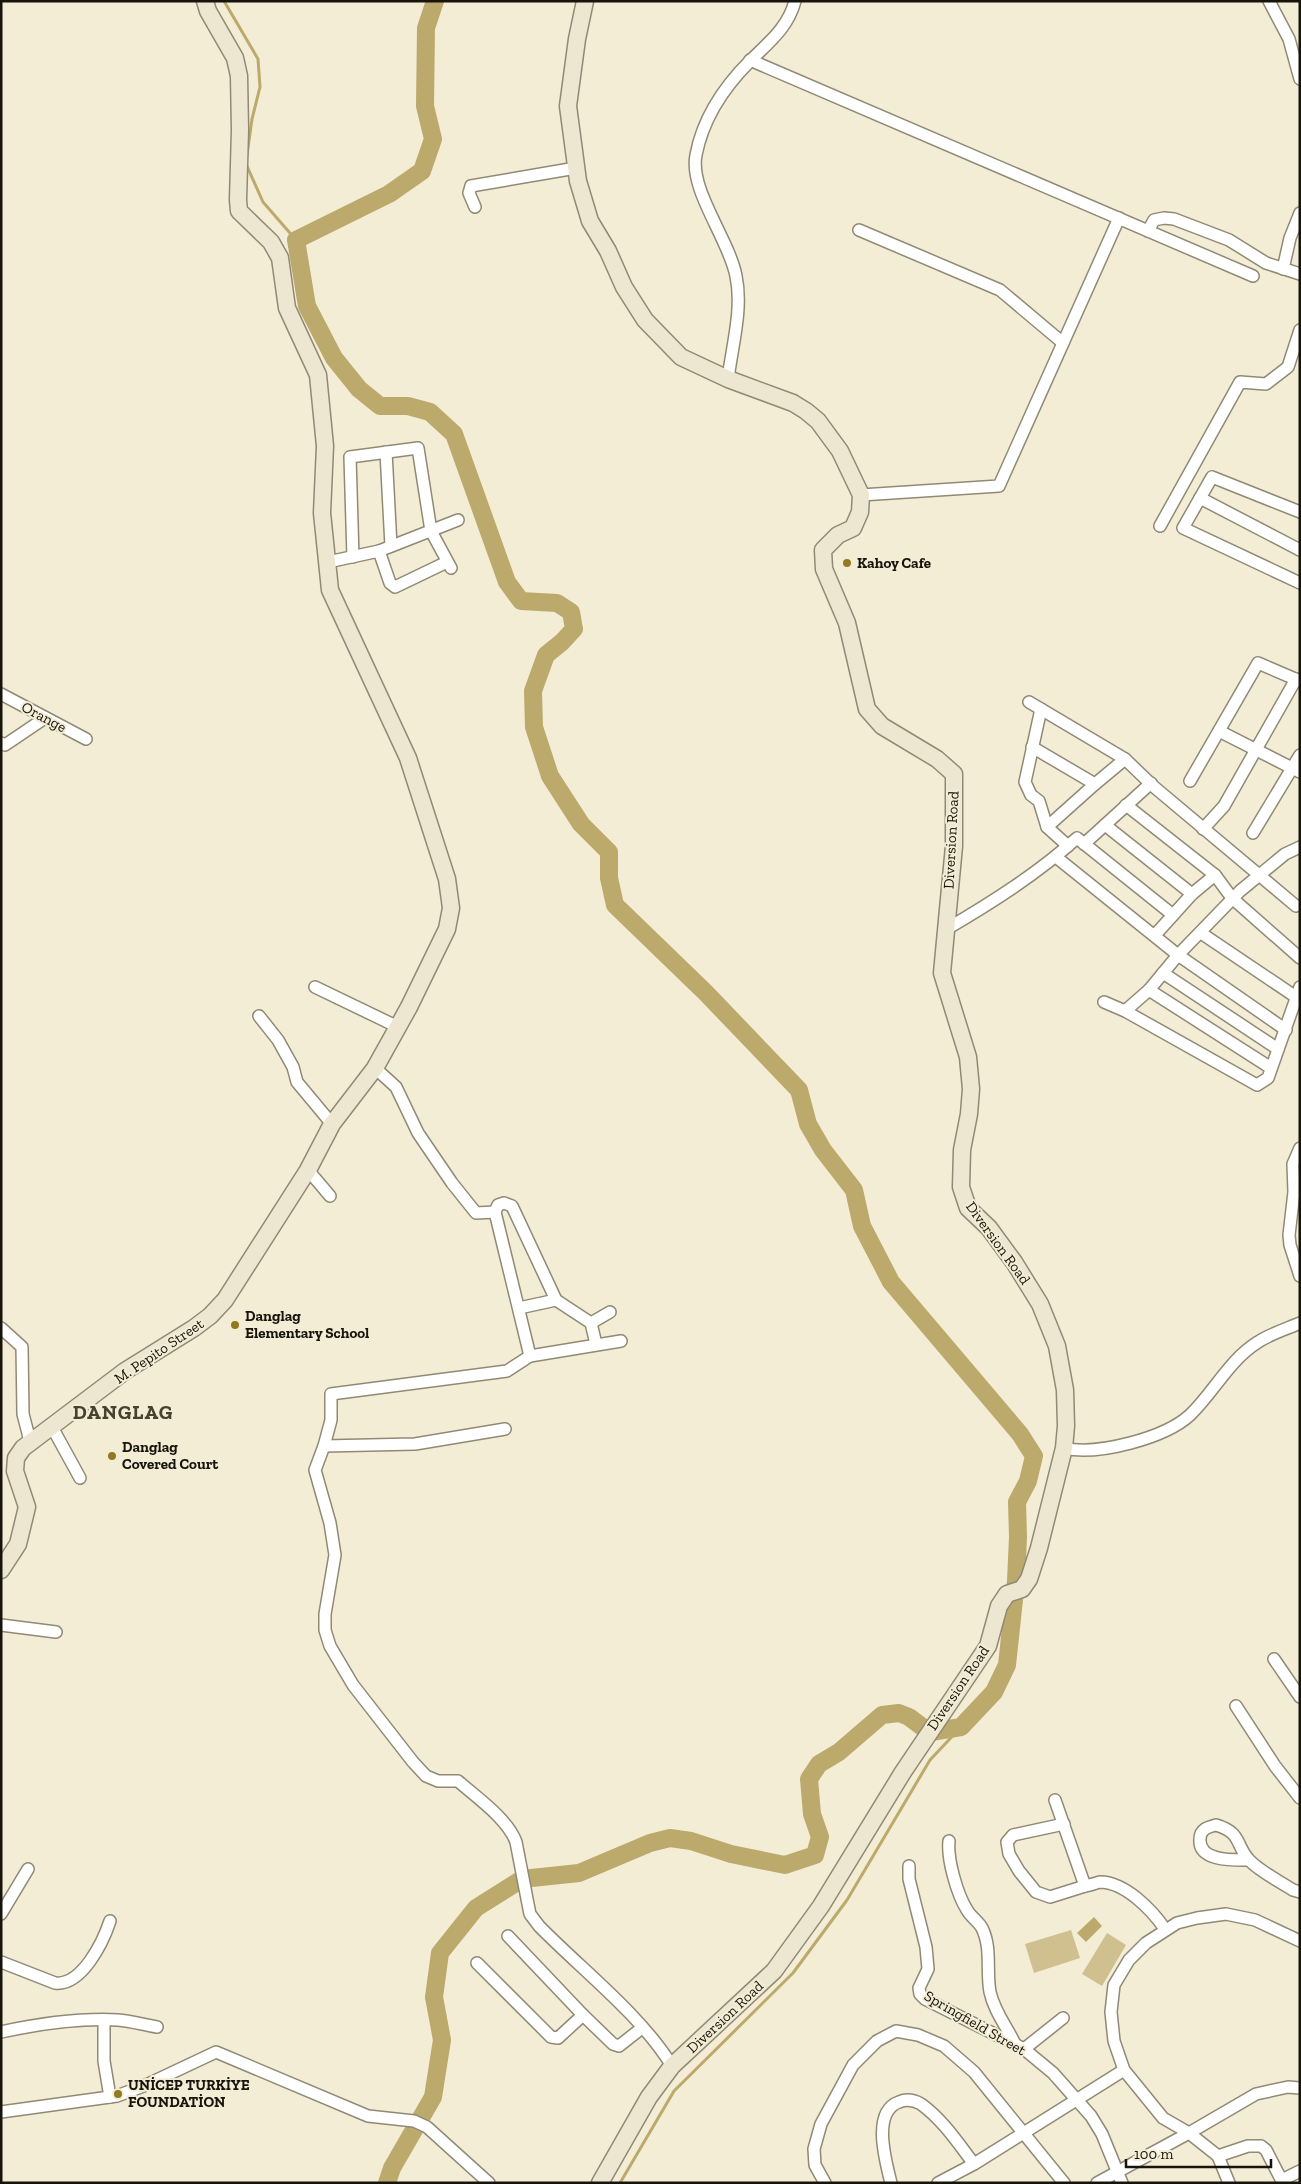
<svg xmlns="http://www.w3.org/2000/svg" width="1301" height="2184" viewBox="0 0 1301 2184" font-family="'Zilla Slab',serif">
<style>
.pitch{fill:#d0c08f}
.water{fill:#bca96c}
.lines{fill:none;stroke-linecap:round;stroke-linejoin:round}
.stream{stroke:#bca96c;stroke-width:3}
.river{stroke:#bca96c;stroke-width:18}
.street-casing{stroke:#908975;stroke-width:14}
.secondary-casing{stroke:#908975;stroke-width:19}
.street{stroke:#fff;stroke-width:11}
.secondary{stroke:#ede6d1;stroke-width:16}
.poi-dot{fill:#937a20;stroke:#f4edd6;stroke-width:2}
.labels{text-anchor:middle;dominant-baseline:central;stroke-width:4;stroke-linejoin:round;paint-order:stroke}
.poi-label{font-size:15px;font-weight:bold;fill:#17140c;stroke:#f4edd6;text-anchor:start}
.street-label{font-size:15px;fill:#17140c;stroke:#f4edd6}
.district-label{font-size:20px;font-weight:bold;letter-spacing:1px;fill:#47412f;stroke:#f4edd6}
</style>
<rect width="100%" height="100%" fill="#f4edd6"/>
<g class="pitch">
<path d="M1071,1930l9,28 -46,15 -9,-29z"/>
<path d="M1107,1933l19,12 -24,41 -20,-12z"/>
</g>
<path class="water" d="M1094,1917l8,9 -16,16 -9,-9z"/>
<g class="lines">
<g class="stream">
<path d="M224,1l34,58 2,28 -8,32 -5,36"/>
<path d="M246,164l17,38 33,38"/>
<path d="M620,2183l54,-92 119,-118 54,-73 83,-140 31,-33"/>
</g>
<g class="river">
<path d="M435,1l-9,27 -1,78 8,33 -11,32 -33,23 -93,46 11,66 27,52 25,31 21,17h28l22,6 24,22 53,148 14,19 36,2 14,9 3,17 -12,13 -16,13 -13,36 1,36 16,49 31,48 28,28v26l6,27 91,88 93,97 9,34 15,26 31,40 8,36 29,56 129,152 14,22 -6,25 -11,21 1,35 -2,44 -9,84 -13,27 -33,35 -30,5"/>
<path d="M387,2183l5,-15 41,-71 9,-57 -8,-43 6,-44 36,-45 46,-29 57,-6 71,-30 20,-5 21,3 40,13 54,11 30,-10 5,-18 -8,-23 -3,-35 10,-15 20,-12 43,-37 17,-2 10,4 16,12"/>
</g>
<defs>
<g id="street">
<path d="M1269,1l20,38 11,40"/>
<path d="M750,60l503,216"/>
<path d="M475,207l-6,-14 2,-7 105,-18"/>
<path d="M859,230l141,60 63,53"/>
<path d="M1148,231l6,-11 10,-2 10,1 55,21 37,23 34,11"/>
<path d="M1283,269l7,-31 10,-25"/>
<path d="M728,379c4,-33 15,-70 8,-103 -7,-37 -47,-86 -40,-121 7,-37 27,-67 54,-94 18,-18 38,-33 45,-60"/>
<path d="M386,452l5,94"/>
<path d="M861,495l138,-9 120,-268"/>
<path d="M1200,498l100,52"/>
<path d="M1300,512l-88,-35 -29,51 117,55"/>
<path d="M1160,526l80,-144 26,2 22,-17 12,-37"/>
<path d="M379,551l11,32 5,4 52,-25"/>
<path d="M353,557l-3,-100 68,-9 13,83 20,37"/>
<path d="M328,562l51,-11 79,-31"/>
<path d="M1,694l85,45"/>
<path d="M1029,702l96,57 28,27 143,120"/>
<path d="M1041,709l-16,73 6,13 8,6 8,26 21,19"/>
<path d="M1219,731l81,41"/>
<path d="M1,743l4,2 40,-27"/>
<path d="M1032,747l63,37"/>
<path d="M1190,781l68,-118 42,18"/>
<path d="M1126,805l89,70 17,23 68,60"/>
<path d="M1105,825l87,69"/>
<path d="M1047,827l48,-43 30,-25"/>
<path d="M1203,829l21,-23 72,-127"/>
<path d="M1253,833l47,-78"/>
<path d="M1084,844l67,-61"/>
<path d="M1056,857l122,98 108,75"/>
<path d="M945,930c46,-27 92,-56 132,-92l96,77"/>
<path d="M1201,933l95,64"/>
<path d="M1155,935l37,-41 23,-19"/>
<path d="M1163,973l115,76"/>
<path d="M315,987l83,40"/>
<path d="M1149,990l122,78"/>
<path d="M1104,1002l21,9 132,74 11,-7 32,-91"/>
<path d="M1125,1011l24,-21 29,-35 62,-64 45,-37 15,-7"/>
<path d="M259,1016l19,24 15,27 4,15 35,42"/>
<path d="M375,1068l21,19 22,46 34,50 24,30 19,-1"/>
<path d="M1300,1148l-7,16 1,28 -5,43 1,10 10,31"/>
<path d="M308,1170l22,26"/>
<path d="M519,1308l37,-8"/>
<path d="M591,1323l19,-11"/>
<path d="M1,1328l21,19 1,67 7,27"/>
<path d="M596,1344l-5,-21 -35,-23 -44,-94 -8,-3 -6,2 -3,7 35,144 91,-15"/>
<path d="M530,1356l-23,15 -176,23v26l-7,26 -9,24 15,53 5,32 -10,59v16l5,16 23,39 60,77 13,14 12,5h20c18,16 50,38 58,61l12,62 2,10 9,12c42,43 102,89 133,140"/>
<path d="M52,1427l28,51"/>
<path d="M324,1446l91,-2 90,-15"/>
<path d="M1064,1448c33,8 101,-10 126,-33 24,-23 39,-55 68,-73 12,-8 28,-13 42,-19"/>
<path d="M1,1625l55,7"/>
<path d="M1274,1659l26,38"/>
<path d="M1236,1706l39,60 25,32"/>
<path d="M1055,1800l30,86c5,-1 11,-3 15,-4 25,0 52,28 65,47"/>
<path d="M1064,1824l-51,11 -6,7 2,12 10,17 17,21 14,5 35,-11"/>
<path d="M949,1841c-2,18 8,53 18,69 4,7 11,11 15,18 10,20 4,43 8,64 4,19 17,35 25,52"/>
<path d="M1249,1860c-14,0 -51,2 -49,-21 0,-10 8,-12 16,-14 27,8 19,21 34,36 11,11 29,20 43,29l7,2"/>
<path d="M909,1866v13l17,68 2,22 -9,19 1,6 5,5 99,50 29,24 38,43 11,18 20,49"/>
<path d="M1,1914l27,-45"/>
<path d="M508,1936l75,79 30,29 6,2 23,-18"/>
<path d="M1,1962l54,21c27,3 48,-41 55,-62"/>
<path d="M477,1963l74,74 7,1 25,-23"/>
<path d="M104,2020v41l6,36"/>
<path d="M1,2032c37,-8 79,-14 117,-12 13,1 26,5 39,7"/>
<path d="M1024,2049l39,-31"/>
<path d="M1,2112l116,-16 29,-11 70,-33 152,64 46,5 13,6 62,56"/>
<path d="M1218,2156l30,-10h13l5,4 17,33"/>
<path d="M1282,2180l18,-9"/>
<path d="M825,2183l-10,-18 -1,-16 7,-25 32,-59 24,-24 19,-10 22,4 26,11 30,26 90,111"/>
<path d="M891,2183c-5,-21 -20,-71 8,-81 7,-3 15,-2 22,2 22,16 37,39 53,60"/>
<path d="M938,2183l36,-19 150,-94"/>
<path d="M1097,2183l92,-50 67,-39 32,-7 12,1"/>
<path d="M1229,2183l-11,-27 -29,-23 -26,-15 -39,-48 -10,-29 -3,-29 3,-27 15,-25 17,-17 31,-20 20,-5 29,-4 29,6 45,21"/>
</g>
<g id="secondary">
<path d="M585,1l-8,38 -9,67 10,75 12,40 18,30 16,36 21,33 36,37 47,22 65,24 13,8 12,10 22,30 21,44 -1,17 -7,16 -15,7 -15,15 1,19 23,54 20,86 15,17 55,33 17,15v72l-12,127 26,84 3,32 -2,25 -7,36 -1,37 7,21 21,20 25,34 26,42 17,42 8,44 1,36 -2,22 -25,100 -10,31 -7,10 -15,5 -8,12 -11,40 -85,126 -82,134 -47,65 -102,95 -23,31 -49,86"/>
<path d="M1,1570l17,-26 9,-37 -12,-36 1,-13 7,-10 102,-77 69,-43 16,-12 15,-16 83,-130 24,-46 43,-56 34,-61 38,-78 4,-21 -4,-29 -39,-121 -78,-168 -8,-77 3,-67 -7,-71 -31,-67 -7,-50 -9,-16 -32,-31 -1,-11 2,-70 -1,-54 -4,-18 -27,-47 -3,-10"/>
</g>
</defs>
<use href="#street" class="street-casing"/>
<use href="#secondary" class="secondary-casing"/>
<use href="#street" class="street"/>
<use href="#secondary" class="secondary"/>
</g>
<g class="poi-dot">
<circle cx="847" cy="563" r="5"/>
<circle cx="235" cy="1325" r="5"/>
<circle cx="112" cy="1456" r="5"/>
<circle cx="118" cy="2094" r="5"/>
</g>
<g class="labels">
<g class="poi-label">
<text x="857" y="563">Kahoy Cafe</text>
<text x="245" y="1316">Danglag<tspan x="245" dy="17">Elementary School</tspan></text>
<text x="122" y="1447">Danglag<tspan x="122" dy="17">Covered Court</tspan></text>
<text x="128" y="2085">UNİCEP TURKİYE<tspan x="128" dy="17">FOUNDATİON</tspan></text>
</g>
<g class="street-label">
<text transform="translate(44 717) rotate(28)">Orange</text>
<text transform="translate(951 840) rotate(-87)">Diversion Road</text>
<text transform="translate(998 1243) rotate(54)">Diversion Road</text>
<text transform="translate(159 1351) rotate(-34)">M. Pepito Street</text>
<text transform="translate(958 1688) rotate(-56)">Diversion Road</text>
<text transform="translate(725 2017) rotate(-43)">Diversion Road</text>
<text transform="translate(975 2023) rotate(30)">Springfield Street</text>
</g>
<g class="district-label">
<text x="123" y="1412">DANGLAG</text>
</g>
</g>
<rect width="1301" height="2184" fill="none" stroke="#17140c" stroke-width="5"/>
<path d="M1126 2159v8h145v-8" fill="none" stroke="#17140c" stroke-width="2.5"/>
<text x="1134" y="2159" font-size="15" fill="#17140c" stroke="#f4edd6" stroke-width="4" paint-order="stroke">100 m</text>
</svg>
